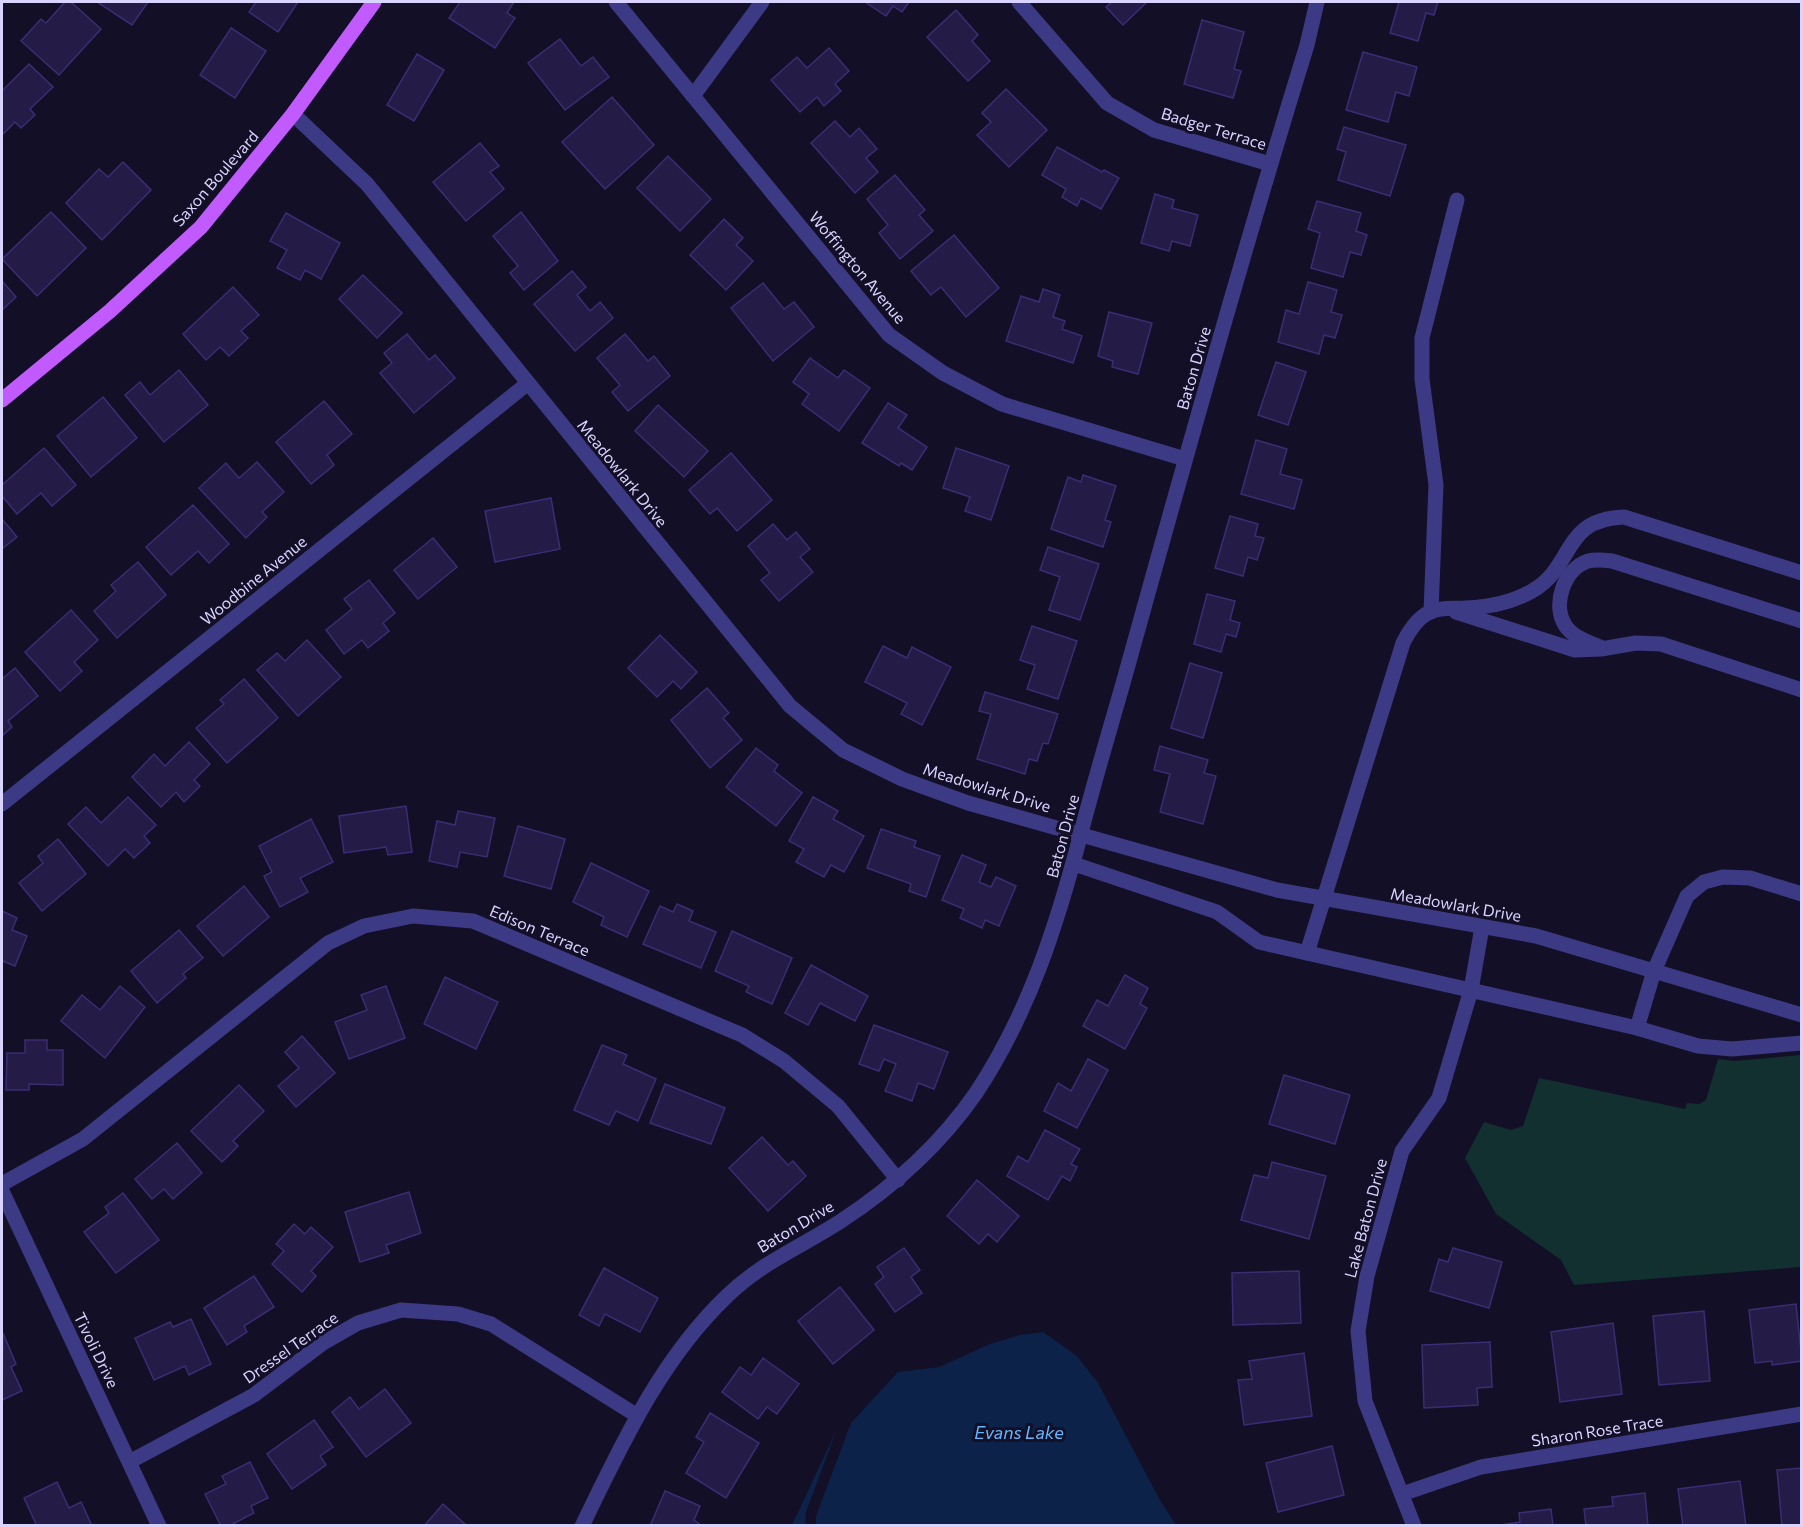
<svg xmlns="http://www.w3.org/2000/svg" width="1803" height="1527" viewBox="0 0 1803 1527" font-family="Commissioner,sans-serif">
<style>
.green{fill:#12302f}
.water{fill:#0c2248}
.building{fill:#241b47;stroke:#3b2d73;stroke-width:1.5}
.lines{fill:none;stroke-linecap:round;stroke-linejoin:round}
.minor{stroke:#3d3a85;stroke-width:15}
.major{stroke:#c25bff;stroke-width:15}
.labels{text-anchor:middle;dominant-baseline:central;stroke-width:6;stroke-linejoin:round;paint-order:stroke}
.street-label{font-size:16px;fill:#d9d4ff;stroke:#130f26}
.water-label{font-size:18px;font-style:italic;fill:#62b6ff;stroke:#130f26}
</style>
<rect width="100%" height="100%" fill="#130f26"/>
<path class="green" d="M1801,1055v212l-227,18 -13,-25 -65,-46 -31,-56 19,-36 27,8 12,-4 16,-48 146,31 2,-6 12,1 7,-4 12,-41 16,2z"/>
<g class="water">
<path d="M1043,1332l34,24 21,27 63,119 15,23h-360v-9l35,-93 47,-51 41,-5 51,-23 30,-9z"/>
<path d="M837,1429l-31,83 -1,13h-13z"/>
</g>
<g class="building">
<path d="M65,2h6l30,27 -42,46 -38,-34 20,-22 5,4z"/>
<path d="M97,2h51l-16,23z"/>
<path d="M256,2h42l-20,30 -29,-20z"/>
<path d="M460,2h54l-7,11 8,5 -20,30 -46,-30z"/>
<path d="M865,2h44l-7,10 -9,-6 -7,10z"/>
<path d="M1112,2h35l-24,23 -17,-18z"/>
<path d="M1399,2h39l-4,13 -8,-2 -8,28 -28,-8z"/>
<path d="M956,10l22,25 -6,6 18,20 -22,20 -41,-44z"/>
<path d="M1202,20l42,12 -10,37 7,2 -8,27 -49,-14z"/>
<path d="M231,28l35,23 -31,47 -35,-23z"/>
<path d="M560,39l21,27 12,-9 16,20 -44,33 -37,-47z"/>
<path d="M829,48l20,23 -14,13 6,7 -17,15 -7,-9 -17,15 -29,-32 26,-23 10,11z"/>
<path d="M1363,52l54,15 -8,29 -13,-4 -8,30 -42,-12z"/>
<path d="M417,54l27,16 -30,51 -27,-16z"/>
<path d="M29,64l24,23 -23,22 5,6 -14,13 -6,-6 -13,13v-44z"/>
<path d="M1006,89l41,41 -38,37 -32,-32 14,-13 -9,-9z"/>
<path d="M612,97l42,48 -49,44 -43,-47z"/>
<path d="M835,121l15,16 9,-9 18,21 -11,9 12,14 -23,21 -44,-50z"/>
<path d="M1344,127l62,18 -16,51 -52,-16 8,-28 -9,-3z"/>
<path d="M480,143l19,23 -9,6 14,17 -38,32 -33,-39z"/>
<path d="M1057,147l45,25 2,-2 15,8 -18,31 -20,-11 -4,8 -15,-9 4,-8 -24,-14z"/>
<path d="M668,156l43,43 -31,32 -43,-43z"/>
<path d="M123,162l28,28 -49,50 -36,-37 33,-34 9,8z"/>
<path d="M895,175l30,35 -6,5 14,16 -33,28 -21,-26 9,-8 -21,-26z"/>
<path d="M1155,194l19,6 -2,8 26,7 -8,31 -18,-5 -3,10 -28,-8z"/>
<path d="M1317,201l44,12 -5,18 11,4 -6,20 -11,-3 -7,25 -32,-9 9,-35 -12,-4z"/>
<path d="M51,212l35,36 -49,48 -35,-37z"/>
<path d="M521,212l37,49 -34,29 -14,-17 8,-7 -25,-30z"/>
<path d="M286,213l54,30 -19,36 -16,-9 -5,10 -23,-12 10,-18 -17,-9z"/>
<path d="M724,219l19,19 -7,7 17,16 -27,29 -36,-35z"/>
<path d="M954,235l45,53 -33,29 -25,-30 -10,8 -20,-24z"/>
<path d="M572,271l14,16 -9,8 13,16 10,-9 13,16 -38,33 -41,-47z"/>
<path d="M363,275l39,38 -25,25 -38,-39z"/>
<path d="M2,281l14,16 -14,13z"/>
<path d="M1308,282l29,8 -6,22 11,3 -7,23 -11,-3 -5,19 -41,-12 8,-32 13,4z"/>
<path d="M763,283l21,26 10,-7 20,25 -41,34 -42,-53z"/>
<path d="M233,287l26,28 -18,16 7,7 -19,18 -9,-9 -14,13 -23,-26z"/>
<path d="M1043,289l17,6 -7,22 12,4 -3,8 20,7 -9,27 -67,-22 15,-45 18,6z"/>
<path d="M1109,312l43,11 -14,51 -26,-7 1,-6 -15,-5z"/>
<path d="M407,334l22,26 6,-5 20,23 -41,35 -34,-40 12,-10 -8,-10z"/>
<path d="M625,334l23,27 6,-5 16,20 -42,35 -16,-19 8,-7 -23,-27z"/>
<path d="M810,358l28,20 6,-8 26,18 -31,43 -37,-27 7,-10 -16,-12z"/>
<path d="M1276,362l30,10 -18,53 -30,-10z"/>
<path d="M179,370l29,35 -44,37 -39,-47 15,-13 10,13z"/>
<path d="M103,397l34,41 -46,39 -34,-41z"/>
<path d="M324,401l28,33 -25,21 7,10 -23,19 -35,-42z"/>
<path d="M888,403l19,12 -9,13 29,19 -15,23 -11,-7 -2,3 -37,-23z"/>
<path d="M658,405l50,46 -24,26 -49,-46z"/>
<path d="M1256,440l31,9 -7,25 22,6 -8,29 -53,-15z"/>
<path d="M44,448l32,37 -24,21 -11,-13 -24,21 -15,-18v-11z"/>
<path d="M956,448l53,18 -18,54 -26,-9 5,-14 -27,-9z"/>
<path d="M731,453l41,47 -35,31 -20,-23 -7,6 -21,-24z"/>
<path d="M257,462l27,30 -22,20 5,5 -21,21 -47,-50 27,-25 13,15z"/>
<path d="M1083,475l33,11 -11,34 6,2 -8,25 -52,-18 17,-52 13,5z"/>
<path d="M551,498l9,51 -65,13 -10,-51z"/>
<path d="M193,505l36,39 -20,19 -11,-12 -27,24 -25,-28z"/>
<path d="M1230,516l28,8 -3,12 9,2 -7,22 -9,-3 -5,19 -28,-8z"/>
<path d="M2,519l15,18 -15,12z"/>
<path d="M773,524l14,16 9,-8 14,17 -10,8 13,15 -34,29 -18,-21 9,-7 -22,-27z"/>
<path d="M433,538l24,29 -39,32 -24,-29z"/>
<path d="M1048,547l51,17 -19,56 -31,-10 11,-33 -20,-7z"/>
<path d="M138,562l28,33 -49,43 -23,-27 22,-20 -5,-6z"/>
<path d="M369,580l26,33 -12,10 6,8 -21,17 -6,-8 -18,14 -18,-24 26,-21 -8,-10z"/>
<path d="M1207,594l28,7 -5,19 10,3 -4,14 -10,-3 -5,18 -27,-8z"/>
<path d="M71,610l27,30 -24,22 8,9 -22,20 -35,-39z"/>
<path d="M1032,626l45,15 -19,58 -31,-10 8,-24 -15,-5z"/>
<path d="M660,635l37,37 -16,17 -8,-8 -16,16 -29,-29z"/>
<path d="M307,640l34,37 -43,39 -41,-46 20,-17 8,8z"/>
<path d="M883,646l24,12 5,-11 39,20 -29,58 -21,-11 6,-11 -42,-21z"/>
<path d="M1190,663l32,10 -19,65 -32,-10z"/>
<path d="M15,668l23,28 -30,25 4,6 -10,9v-57z"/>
<path d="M244,679l34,39 -51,45 -31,-35 28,-24 -4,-4z"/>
<path d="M707,688l22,25 -6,5 19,22 -32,28 -39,-48z"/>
<path d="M985,692l73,22 -10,30 -5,-1 -6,18 -8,-2 -4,15 -48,-15 14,-45 -12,-3z"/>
<path d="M189,742l21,22 -16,16 6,6 -16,16 -8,-10 -15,15 -29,-30 22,-23 11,12z"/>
<path d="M1160,746l48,14 -4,13 12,3 -13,48 -43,-12 10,-38 -16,-4z"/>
<path d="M756,748l22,17 -4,6 28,22 -26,33 -50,-39z"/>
<path d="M128,797l28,28 -12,11 6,7 -16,15 -9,-9 -17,17 -40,-42 18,-17 15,16z"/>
<path d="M813,797l25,14 -5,8 31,17 -20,36 -13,-7 -7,12 -28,-15 8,-13 -15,-8z"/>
<path d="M406,806l6,46 -24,3 -2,-8 -42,6 -5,-37z"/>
<path d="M458,811l37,7 -8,39 -27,-5 -3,15 -28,-6 8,-40 18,4z"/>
<path d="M311,819l22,43 -33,16 8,14 -28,15 -16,-31 8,-4 -13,-26z"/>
<path d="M518,826l47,13 -14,50 -47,-13z"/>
<path d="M881,829l35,12 -2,6 26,9 -14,41 -17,-6 2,-7 -44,-16z"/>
<path d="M58,839l28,35 -44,37 -23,-28 24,-20 -5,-7z"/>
<path d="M962,855l24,10 -7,17 12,5 5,-10 20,9 -17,40 -14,-6 -3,8 -22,-10 4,-9 -22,-9z"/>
<path d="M591,863l58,28 -22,46 -26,-12 3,-8 -31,-15z"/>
<path d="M244,886l25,31 -46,39 -26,-30z"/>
<path d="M677,904l16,7 -4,10 27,11 -15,36 -58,-24 17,-38 13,6z"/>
<path d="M2,911l15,7 -5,12 15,6 -12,30 -12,-5 -1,3z"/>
<path d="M179,930l24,28 -20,16 3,4 -29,25 -26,-32z"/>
<path d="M732,931l60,27 -20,46 -26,-12 3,-6 -34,-15z"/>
<path d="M811,965l57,31 -13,25 -35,-18 -12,22 -23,-12z"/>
<path d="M1125,975l23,13 -8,16 7,4 -22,41 -42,-23 14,-26 11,6z"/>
<path d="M445,977l53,25 -22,47 -52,-25z"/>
<path d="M120,986l25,21 -40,51 -44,-37 21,-26 18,15z"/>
<path d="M386,986l19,52 -56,21 -14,-37 32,-12 -6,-15z"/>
<path d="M874,1025l74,27 -14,37 -16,-6 -6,18 -27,-10 11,-27 -12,-5 -5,12 -20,-7z"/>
<path d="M302,1036l33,37 -39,34 -18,-21 21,-18 -14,-16z"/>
<path d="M25,1040h22v10h16v35l-34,-1v6h-23l1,-37h18z"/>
<path d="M602,1045l25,10 -4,9 33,15 -18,42 -22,-10 -7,14 -35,-15z"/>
<path d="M1088,1059l20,11 -31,58 -33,-17 14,-28 13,8z"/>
<path d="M1284,1075l66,20 -15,49 -66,-20z"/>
<path d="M665,1084l60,24 -14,36 -61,-21z"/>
<path d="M239,1085l25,26 -31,30 5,5 -16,16 -31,-31z"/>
<path d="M1045,1130l35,19 -9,15 6,3 -7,14 -8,-5 -14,24 -41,-24 11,-20 10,6z"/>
<path d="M762,1137l26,28 5,-4 13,15 -38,35 -39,-43z"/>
<path d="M177,1143l25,30 -29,26 -9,-10 -12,10 -17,-20z"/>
<path d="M1272,1162l54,14 -17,63 -68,-19 13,-45 14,3z"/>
<path d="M977,1180l42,36 -22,26 -9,-8 -9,10 -32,-28z"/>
<path d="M409,1192l12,41 -35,12 3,8 -29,9 -15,-50z"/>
<path d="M123,1193l36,47 -43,33 -32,-41 25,-19 -4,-6z"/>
<path d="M294,1224l11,10 6,-7 22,20 -22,24 5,5 -14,16 -30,-28 12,-13 -8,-7z"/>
<path d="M904,1248l16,22 -9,7 11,16 -27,19 -20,-28 9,-7 -7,-10z"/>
<path d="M1453,1248l49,14 -13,46 -59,-17 9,-32 9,3z"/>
<path d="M604,1268l54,30 -18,34 -35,-18 -6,12 -20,-11z"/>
<path d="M1299,1271l2,52 -68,2 -1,-52z"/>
<path d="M254,1276l20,31 -30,19 3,6 -20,13 -23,-37z"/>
<path d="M840,1287l34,43 -41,34 -35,-43z"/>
<path d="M1796,1304l6,57 -30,4v-4l-17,2 -6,-53z"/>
<path d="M1704,1311l6,70 -51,4 -6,-69z"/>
<path d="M191,1319l20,45 -22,11 -4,-9 -31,14 -19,-42 35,-16 3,5z"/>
<path d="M1613,1323l9,71 -62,8 -9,-70z"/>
<path d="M3,1333l13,31 -5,3 11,24 -20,9z"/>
<path d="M1490,1342l2,45 -15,1 1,17 -54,3 -2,-63z"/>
<path d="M1304,1353l8,63 -68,9 -6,-45 14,-1 -3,-18z"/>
<path d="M763,1358l36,26 -22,30 -10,-7 -9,12 -36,-27 18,-25 11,8z"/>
<path d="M385,1389l26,34 -45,34 -34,-45 18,-15 9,12z"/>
<path d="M710,1413l49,30 -33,55 -40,-25 18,-31 -8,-5z"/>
<path d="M314,1420l19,27 -13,9 6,9 -34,24 -25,-35z"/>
<path d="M1332,1446l12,49 -66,17 -12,-49z"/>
<path d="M250,1462l18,36 -17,8 3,7 -25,13h-8l-16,-32 21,-10 -4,-8z"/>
<path d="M1802,1468v58h-20l-5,-56z"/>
<path d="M1740,1481l6,45h-63l-5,-37z"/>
<path d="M57,1482l12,26 12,-6 11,24h-55l-13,-28z"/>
<path d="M665,1491l35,15 -6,14 8,6h-52z"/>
<path d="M1645,1493l3,33h-62l-2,-17 29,-3 -1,-9z"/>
<path d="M443,1504l24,22h-43z"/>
<path d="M1551,1509l2,17h-59l26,-4 -1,-9z"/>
</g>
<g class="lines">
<g class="minor">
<path d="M616,2l273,333 54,38 59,31 183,55"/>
<path d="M1019,2l88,101 47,27 116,34"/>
<path d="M693,96l69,-94"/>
<path d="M293,114l74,70 423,522 53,44 59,29 66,24 309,87 259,46 266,79"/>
<path d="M1431,612l5,-127 -14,-106v-41l35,-138"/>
<path d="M1456,612l119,38 26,-1 35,-6 25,1 141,46"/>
<path d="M1600,647c-12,-5 -28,-10 -35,-22 -13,-21 -1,-56 23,-64 8,-2 16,-1 24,0l190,60"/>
<path d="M2,804l525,-420"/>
<path d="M1074,864l143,48 42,30 378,86 61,18 34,3 70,-6"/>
<path d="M1307,953l96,-310c6,-12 14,-25 27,-31 10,-5 25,-3 36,-4 24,-1 45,-5 66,-17 43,-24 29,-72 92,-74l178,56"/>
<path d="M1637,1028l17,-57 33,-75 17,-14 19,-5 27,1 52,16"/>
<path d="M2,1184l81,-45 245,-196 36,-17 49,-10 60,5 269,114 42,26 54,45 60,74"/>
<path d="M2,1191l157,335"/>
<path d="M131,1461l123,-66 69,-52 35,-20 43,-13 57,4 33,10 145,91"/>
<path d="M1402,1494l79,-27 321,-53"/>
<path d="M582,1526c40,-82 78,-166 145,-230 35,-34 74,-49 114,-75 52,-34 99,-76 135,-128 53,-80 81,-168 105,-260 14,-55 31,-110 46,-164 58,-209 116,-417 180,-624l10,-43"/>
<path d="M1414,1526l-49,-125 -7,-70 9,-55 35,-125 37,-53 32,-108 11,-63"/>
</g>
<path class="major" d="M2,400l108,-89 91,-84 92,-113 81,-112"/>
</g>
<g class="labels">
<g class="street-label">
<text transform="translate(1214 128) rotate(17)">Badger Terrace</text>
<text transform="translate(215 178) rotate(-49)">Saxon Boulevard</text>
<text transform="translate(858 267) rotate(50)">Woffington Avenue</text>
<text transform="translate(1193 368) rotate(-74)">Baton Drive</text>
<text transform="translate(623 473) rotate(51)">Meadowlark Drive</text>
<text transform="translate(253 580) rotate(-39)">Woodbine Avenue</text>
<text transform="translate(987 787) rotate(17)">Meadowlark Drive</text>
<text transform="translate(1062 836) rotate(-75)">Baton Drive</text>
<text transform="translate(1456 904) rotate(10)">Meadowlark Drive</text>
<text transform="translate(540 930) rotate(23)">Edison Terrace</text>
<text transform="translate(1365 1218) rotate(-75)">Lake Baton Drive</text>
<text transform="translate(795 1226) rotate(-31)">Baton Drive</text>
<text transform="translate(290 1347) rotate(-35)">Dressel Terrace</text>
<text transform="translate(97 1350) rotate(64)">Tivoli Drive</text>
<text transform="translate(1597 1430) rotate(-9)">Sharon Rose Trace</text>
</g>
<g class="water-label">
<text x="1019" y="1432">Evans Lake</text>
</g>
</g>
<rect width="1803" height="1527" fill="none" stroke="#d9d4ff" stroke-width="6"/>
</svg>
